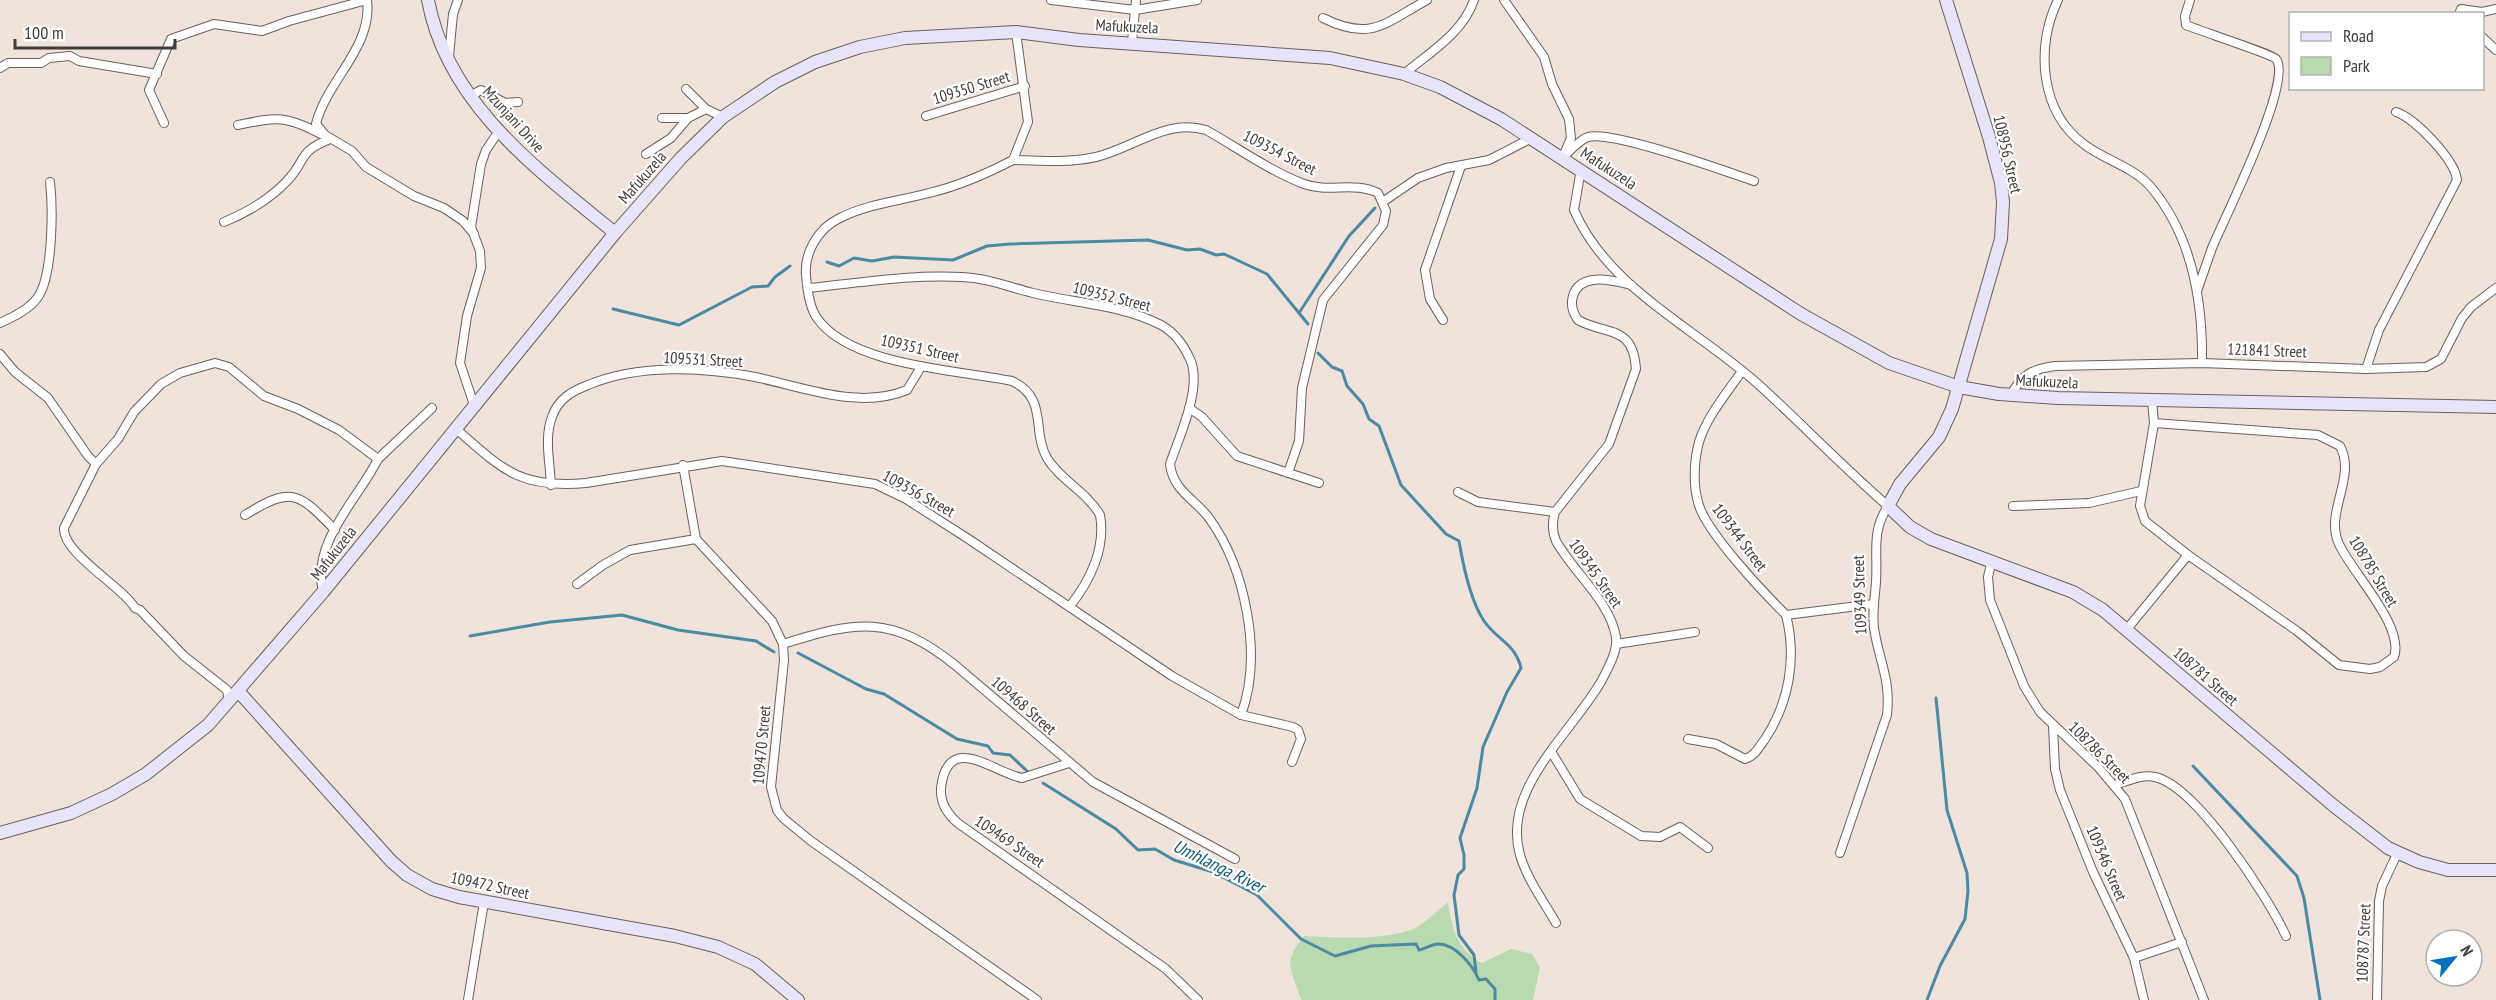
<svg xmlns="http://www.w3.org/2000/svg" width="2496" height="1000" viewBox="0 0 2496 1000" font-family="'PT Sans Narrow',sans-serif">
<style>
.green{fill:#b9dab1}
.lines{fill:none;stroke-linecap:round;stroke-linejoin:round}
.stream{stroke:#4c8aa3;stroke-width:3}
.street-casing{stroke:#6b615a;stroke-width:10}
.secondary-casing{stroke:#6b615a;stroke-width:14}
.street{stroke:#fff;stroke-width:8}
.secondary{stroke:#e8e4fa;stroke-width:12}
.labels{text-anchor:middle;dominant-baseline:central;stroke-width:4.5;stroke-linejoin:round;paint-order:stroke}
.street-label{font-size:16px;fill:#403c39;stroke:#fff}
.water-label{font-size:18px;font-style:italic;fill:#0e5972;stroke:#fff}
</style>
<rect width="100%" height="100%" fill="#efe3dc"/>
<path class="green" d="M1448,902c4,27 9,48 34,61l29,-14 21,5 8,14 -7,32h-231l-2,-3c-9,-30 -18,-34 4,-61 31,1 87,6 115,-10 10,-7 19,-16 29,-24z"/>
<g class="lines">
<g class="stream">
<path d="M827,262l12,4 15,-8 18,3 22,-4 59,3 34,-14 23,-2 138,-4 39,10 13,-1 16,6 8,-1 43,20 41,50"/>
<path d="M613,309l66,16 73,-38 16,-1 7,-9 15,-11"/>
<path d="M1299,313l50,-77 26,-28"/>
<path d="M1318,353l14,14 10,4 5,15 16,18 6,15 10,7 22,59 45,49 13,7c4,24 11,59 25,80 13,19 31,22 37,47l-14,24 -24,55 -6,41 -17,50 4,17v14l-6,6 -4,20 5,40 15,20 2,17"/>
<path d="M470,636l80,-14 72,-7 56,15 78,11 18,11"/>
<path d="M798,653l68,36 18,5 73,45 31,7 5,7 17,2 17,16"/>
<path d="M2193,766l104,110 7,22 16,102"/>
<path d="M1043,783l73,46 22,21 17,-1 19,11 39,12 44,23 44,44 34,17 36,-10 45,-2 3,6c6,-1 13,-6 19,-6 18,0 35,22 41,36l7,-1 9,10v11"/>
<path d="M1927,1000l13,-34 25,-47 3,-28 -1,-18 -20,-63 -11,-112"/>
</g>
<defs>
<g id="street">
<path d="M367,0c6,47 -40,80 -51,124l9,11 27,16 14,16 48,29 30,12 19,13 11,13"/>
<path d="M1051,0l84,10 62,-10"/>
<path d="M1504,0l40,57 8,27 17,35 2,19 -7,16"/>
<path d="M2058,0c-23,47 -18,113 27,145 20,15 48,22 65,41 42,49 53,114 52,177"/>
<path d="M2190,0l-5,16 1,9c14,6 86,29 90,34 18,21 -52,160 -64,189 -5,14 -10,29 -15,43"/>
<path d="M2459,14l2,-5 21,3 14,-3"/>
<path d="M1323,18c48,24 62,5 104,-18"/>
<path d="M1016,32l12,90 -15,38c-27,14 -54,26 -84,33 -30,8 -63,11 -91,26 -20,10 -34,34 -32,56 1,13 3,32 11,43 33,48 142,52 195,63 37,18 19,49 35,77 13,22 40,34 53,57 6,33 -10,66 -30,91"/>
<path d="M2482,37l14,13"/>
<path d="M1132,42l4,-42"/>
<path d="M449,56l4,-42 5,-14"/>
<path d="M0,68l8,-5h33l8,-5 21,-2 9,5 78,13"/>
<path d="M1404,74c26,-22 59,-41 70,-74"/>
<path d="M686,89l20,20"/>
<path d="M470,96l11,-6 24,13 13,-1"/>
<path d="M926,116l99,-30"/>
<path d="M662,118h26l18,-9 17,8"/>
<path d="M164,123l-15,-33 22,-51 43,-15 48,7 27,-10 78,-21"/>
<path d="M238,125c39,-8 47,-10 83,9"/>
<path d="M646,154l25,-16 17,-20"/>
<path d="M1563,157c7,-6 16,-17 25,-20 24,-7 137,34 166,44"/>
<path d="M1013,160c28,1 56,3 83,-3 38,-9 70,-39 110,-27 32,18 64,41 98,54 24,9 51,-3 74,9l8,18 -3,14 -60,75 -21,88 -3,53 -11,32"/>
<path d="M1581,169l-7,41c34,79 123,119 184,174 44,40 85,83 130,122 -17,26 -10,46 -12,76 -1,15 -4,30 -2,46 5,33 17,51 13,87l-47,138"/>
<path d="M1384,201l34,-23 28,-10 43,-8 43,-22"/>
<path d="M224,222c24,-10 45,-22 63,-41 20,-21 10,-29 43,-42"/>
<path d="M808,288c51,-5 104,-14 154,-11 25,1 47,10 71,16 41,10 90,12 128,32 13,7 23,21 29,34 13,28 -11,78 -20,105 3,27 25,35 39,54 37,51 54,138 32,197"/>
<path d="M1443,320l-13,-21 -5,-29 36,-104"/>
<path d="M0,323c13,-6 30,-14 38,-26 15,-22 15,-89 12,-115"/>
<path d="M0,354l15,18 33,26 40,58 8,8 22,-25 16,-27 27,-28 19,-11 35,-10 14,4 35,29 34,13 41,21 39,29c-21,42 -67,83 -55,133"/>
<path d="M2366,369l13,-39 78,-150c-2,-20 -42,-62 -61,-68"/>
<path d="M1742,371c-15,22 -35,45 -43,71 -5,18 -6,43 -1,60 6,28 66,91 88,113"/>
<path d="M2010,396c12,-21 21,-27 45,-30l147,-3 164,6 60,-2 15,-8 21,-41 9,-11 25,-19"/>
<path d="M2152,401l2,22 -14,83 5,15 43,34"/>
<path d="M474,405l-14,-42 7,-47 14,-48 -1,-17 -9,-24 10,-63 5,-14 13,-19"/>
<path d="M1189,408l13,9 35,39 82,27"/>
<path d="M455,428c47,41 64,61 131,55l136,-22 153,23 31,15 61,39 205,138 69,39 52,12 5,3 3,9 -9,23"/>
<path d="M378,459l54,-51"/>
<path d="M96,464l-32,64c-2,25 59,59 71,80l5,2 44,46 43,34 2,12"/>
<path d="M683,465l13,74 76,82 11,23 1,16 -13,127 6,23 6,8 28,23 226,159"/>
<path d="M551,485c-1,-22 -7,-48 1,-68 6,-18 20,-26 36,-32 50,-21 114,-18 167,-8 49,10 103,33 152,13l14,-23"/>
<path d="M1458,492l20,10 77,10"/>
<path d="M2013,506l76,-3 52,-12"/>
<path d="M245,515c47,-29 53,-23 90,15"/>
<path d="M1991,564l-3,13 2,23 34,86 16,26 58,55 27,32 79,201"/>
<path d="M577,584l26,-19 27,-15 66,-11"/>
<path d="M2127,629l61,-74 109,76 42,34 31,4 10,-2 14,-10c11,-31 -42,-84 -55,-113 -15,-32 18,-66 1,-98l-22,-11 -164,-12"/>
<path d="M783,644c73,-23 108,-30 172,21l138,117 142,77"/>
<path d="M1616,644l79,-12"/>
<path d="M2053,726l2,43 5,21 33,82 41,86 48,-16"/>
<path d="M1688,739l28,5 29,15c10,-3 14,-12 20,-20 24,-36 32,-81 21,-124l88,-11"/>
<path d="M1552,753l28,46 61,37 19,1 20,-10 28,21"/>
<path d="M1069,763l-47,15c-28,-5 -74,-48 -81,10 -1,15 7,27 18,36l207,145 32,31"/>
<path d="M2115,785c13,-4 26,-11 40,-8 41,9 113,120 131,159"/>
<path d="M1556,923c-12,-21 -29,-44 -36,-68 -19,-66 52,-122 82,-175 6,-12 16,-29 14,-43 -6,-36 -43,-65 -60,-96 -4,-11 -4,-18 -1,-29l54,-68 27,-75c-3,-45 -29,-33 -58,-49 -11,-15 -7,-37 15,-40 12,-2 26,2 38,5"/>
<path d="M2134,958l10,42"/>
<path d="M468,1000l16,-98"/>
<path d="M2377,1000l2,-99 3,-15 15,-32"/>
</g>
<g id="secondary">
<path d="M428,0c19,104 110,170 187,233"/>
<path d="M1946,0l43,137 12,46 2,19 -2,37 -49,170 -13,28 -39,47 -12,22 22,21 21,12 142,53 30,18 231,196 54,42 31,14 29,8h48"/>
<path d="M239,692l152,169 16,14 25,14 27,8 216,39 43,11 37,17 43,36"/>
<path d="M0,833l71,-20 41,-19 34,-20 62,-49 115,-133 292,-359 66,-75 42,-41 52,-35 40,-20 45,-15 45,-9 111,-6 63,8 251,18 74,16 36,13 61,32 300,195 88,49 70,24 40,7 59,4 438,9"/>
</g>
</defs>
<use href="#street" class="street-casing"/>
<use href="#secondary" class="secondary-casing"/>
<use href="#street" class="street"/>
<use href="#secondary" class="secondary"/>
</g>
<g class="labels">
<g class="street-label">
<text transform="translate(1127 26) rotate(3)">Mafukuzela</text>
<text transform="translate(971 87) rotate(-17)">109350 Street</text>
<text transform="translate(514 119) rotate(48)">Mzunjani Drive</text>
<text transform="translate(1280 152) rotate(27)">109354 Street</text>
<text transform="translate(2008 154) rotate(77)">108956 Street</text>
<text transform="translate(1609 168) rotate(33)">Mafukuzela</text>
<text transform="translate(642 177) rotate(-49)">Mafukuzela</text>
<text transform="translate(1112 296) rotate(14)">109352 Street</text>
<text transform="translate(920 348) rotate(13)">109351 Street</text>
<text transform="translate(2267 350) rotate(2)">121841 Street</text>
<text transform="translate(703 359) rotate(3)">109531 Street</text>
<text transform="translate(2047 381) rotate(3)">Mafukuzela</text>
<text transform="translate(919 493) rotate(29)">109356 Street</text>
<text transform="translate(1740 537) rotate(53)">109344 Street</text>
<text transform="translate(333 553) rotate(-52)">Mafukuzela</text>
<text transform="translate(2374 571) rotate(59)">108785 Street</text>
<text transform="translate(1596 573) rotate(55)">109345 Street</text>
<text transform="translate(1859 595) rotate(-92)">109349 Street</text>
<text transform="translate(2206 676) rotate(41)">108781 Street</text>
<text transform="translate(1024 705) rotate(41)">109468 Street</text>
<text transform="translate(761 745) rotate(-85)">109470 Street</text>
<text transform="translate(2100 752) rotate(45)">108786 Street</text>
<text transform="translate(1010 841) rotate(34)">109469 Street</text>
<text transform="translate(2107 863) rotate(67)">109346 Street</text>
<text transform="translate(490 885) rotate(12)">109472 Street</text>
<text transform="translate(2363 943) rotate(-88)">108787 Street</text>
</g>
<g class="water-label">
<text transform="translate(1219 866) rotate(26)">Umhlanga River</text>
</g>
</g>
<rect x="2289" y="12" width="195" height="78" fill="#ffffff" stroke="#b3b1b0" stroke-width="1.5"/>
<rect x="2301" y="32" width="30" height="9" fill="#e8e4fa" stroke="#b3b1b0" stroke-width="1.5"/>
<text x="2343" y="42" font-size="18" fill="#403c39">Road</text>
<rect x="2301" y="57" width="30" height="18" fill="#b9dab1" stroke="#b3b1b0" stroke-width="1.5"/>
<text x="2343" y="72" font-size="18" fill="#403c39">Park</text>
<g transform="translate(2454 958) rotate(60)"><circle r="28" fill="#ffffff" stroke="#b3b1b0" stroke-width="1.5"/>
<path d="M0-4.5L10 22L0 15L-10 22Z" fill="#0071bc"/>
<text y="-9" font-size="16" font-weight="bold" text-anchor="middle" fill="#403c39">N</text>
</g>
<path d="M15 39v9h160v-9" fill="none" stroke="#403c39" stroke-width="3"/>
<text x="24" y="39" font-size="18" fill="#403c39" stroke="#ffffff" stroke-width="4.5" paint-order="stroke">100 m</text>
</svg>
